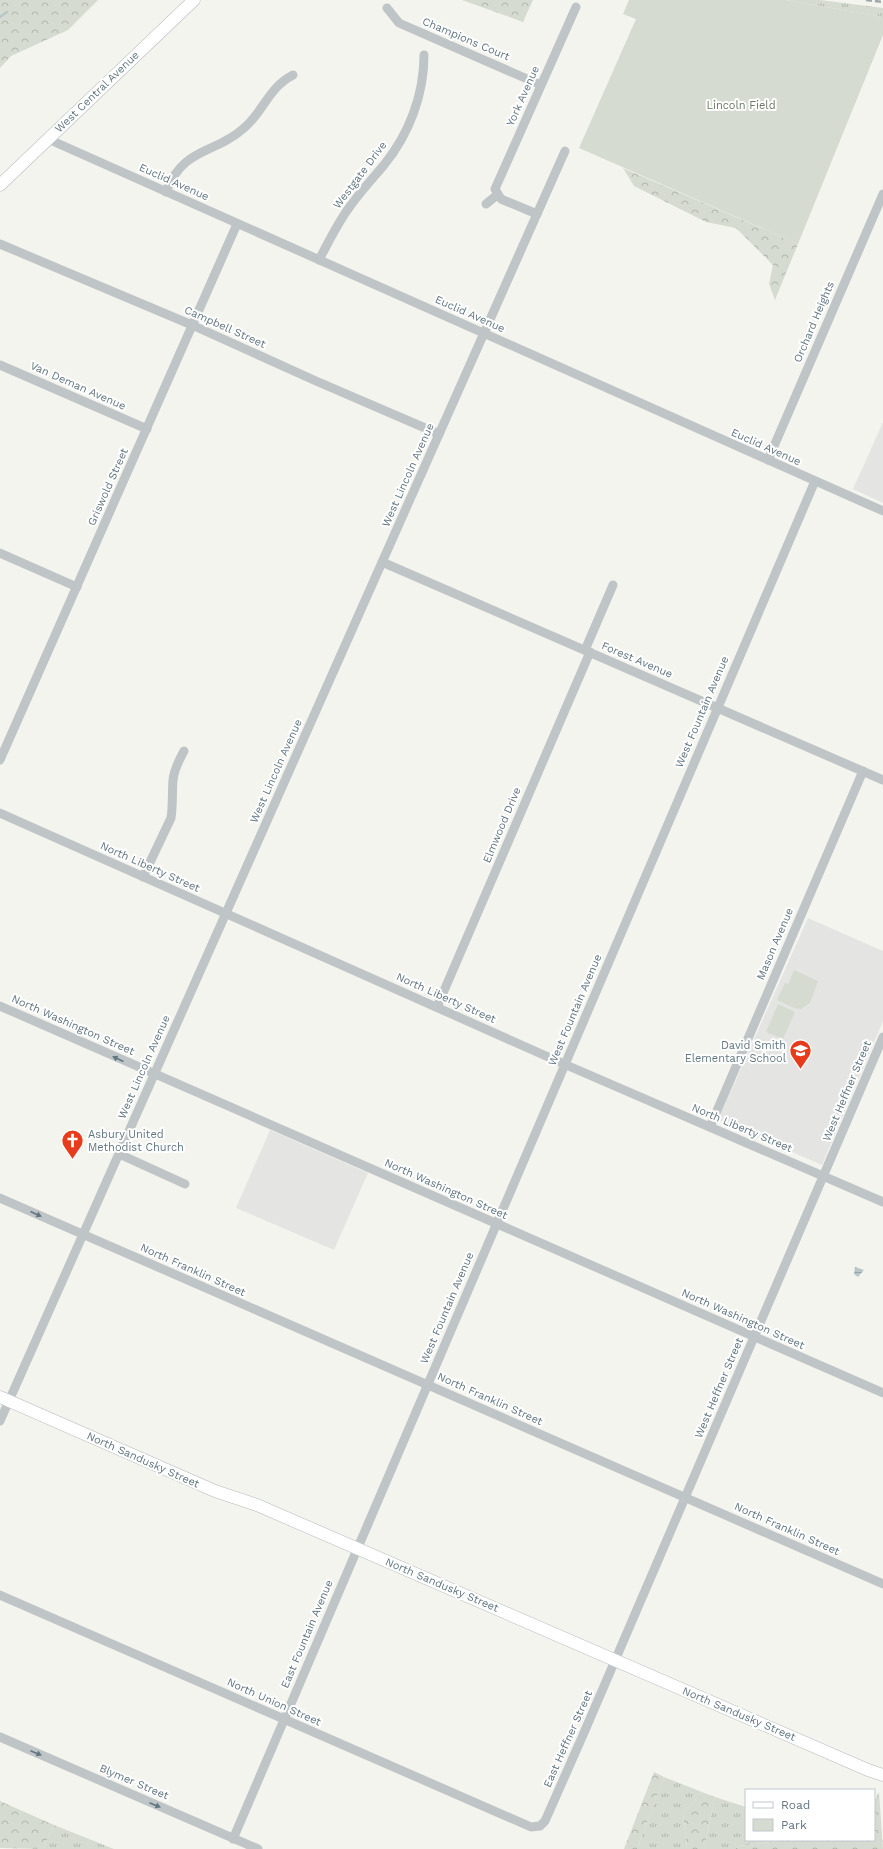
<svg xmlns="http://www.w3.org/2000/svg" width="883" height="1849" viewBox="0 0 883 1849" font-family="'Work Sans',sans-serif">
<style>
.built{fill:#e4e5e3}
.grass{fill:url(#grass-tufts)}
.forest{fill:url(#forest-crowns)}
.green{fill:#d5dbd0}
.water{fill:url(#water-rules)}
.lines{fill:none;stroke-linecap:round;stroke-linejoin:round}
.stream{stroke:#b8c6c9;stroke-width:2.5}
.secondary-casing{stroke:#b3b9bc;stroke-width:13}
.street{stroke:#bfc4c6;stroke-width:9}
.secondary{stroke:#fff;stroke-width:12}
.rail{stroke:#9fa7ab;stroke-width:2.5;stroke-dasharray:6 3;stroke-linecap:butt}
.oneway{fill:#627681}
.labels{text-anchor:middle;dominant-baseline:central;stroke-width:4;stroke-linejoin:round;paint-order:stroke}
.street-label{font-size:11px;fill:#627681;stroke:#fff}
.park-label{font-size:11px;fill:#677861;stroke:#fff}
.poi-label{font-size:11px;fill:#627681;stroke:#fff;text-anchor:end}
</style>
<defs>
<pattern id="grass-tufts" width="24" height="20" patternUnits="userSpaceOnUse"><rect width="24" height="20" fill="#d5dbd0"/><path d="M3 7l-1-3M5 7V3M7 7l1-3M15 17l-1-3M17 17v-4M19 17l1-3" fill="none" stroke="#b0b6ae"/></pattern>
<pattern id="forest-crowns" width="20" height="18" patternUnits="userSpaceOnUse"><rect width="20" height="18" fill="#d5dbd0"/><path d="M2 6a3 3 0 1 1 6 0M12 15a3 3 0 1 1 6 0" fill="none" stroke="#b0b6ae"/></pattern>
<pattern id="water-rules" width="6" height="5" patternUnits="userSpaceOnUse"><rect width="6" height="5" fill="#b8c6c9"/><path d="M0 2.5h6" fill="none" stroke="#99a5a9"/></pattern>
</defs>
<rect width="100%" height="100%" fill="#f4f4ef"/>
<g class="built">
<path d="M883,422v81l-30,-14z"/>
<path d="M808,918l75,33v70l-61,144 -104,-45z"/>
<path d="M270,1130l98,43 -34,77 -98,-42z"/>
</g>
<g class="grass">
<path d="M786,0h34l63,8v9z"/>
<path d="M664,1777l38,15 -19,21 4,36h-50z"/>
<path d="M715,1797l31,10v33h40l-47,6 -4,3h-31z"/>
<path d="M54,1825l60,24h-71z"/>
</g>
<g class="forest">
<path d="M0,0h98l-30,30 -57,26 -11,12z"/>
<path d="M462,0h71l-10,22z"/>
<path d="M623,168l175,76 -23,56 -6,-16 4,-19 -37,-37 -30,-6 -72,-36z"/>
<path d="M654,1772l10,5 -27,72h-13z"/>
<path d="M702,1792l13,5 -11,52h-17l-4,-36z"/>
<path d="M879,1792l4,57h-148l4,-3 47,-6h88v-38z"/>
<path d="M0,1801l54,24 -11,24 -43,-1z"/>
</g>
<g class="green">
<path d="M629,0h157l97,17v18l-85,209 -219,-96 57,-129 -13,-5z"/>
<path d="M794,970l24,11 -8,22 -9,6 -7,-1 -17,-8 8,-17 3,1z"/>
<path d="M778,1004l17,8 -12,27 -17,-7z"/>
</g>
<path class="water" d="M855,1267l9,3 -6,7 -4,-3z"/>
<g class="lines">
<path class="stream" d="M0,17l7,-5"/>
<defs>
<g id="secondary">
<path d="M0,185l194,-185"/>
<path d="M0,1397l215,94 42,14 611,265 15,5"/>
</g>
</defs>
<use href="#secondary" class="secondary-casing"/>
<g class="street">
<path d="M387,8l12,15 142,62"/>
<path d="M48,139l835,372"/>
<path d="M166,192c18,-46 48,-37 78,-64 20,-17 24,-40 49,-53"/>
<path d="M486,204l11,-9"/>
<path d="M537,214l-36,-15 -6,-10 81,-182"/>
<path d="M0,244l192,81 124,56 123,53"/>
<path d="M319,260c10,-19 19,-38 32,-55 10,-14 22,-27 33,-40 25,-31 40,-70 40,-110"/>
<path d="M0,365l147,64"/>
<path d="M768,460l115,-266"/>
<path d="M0,553l77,34"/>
<path d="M382,562l501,218"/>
<path d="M585,650l28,-65"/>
<path d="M0,760l237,-536"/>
<path d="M0,813l564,251 319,138"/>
<path d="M143,877l28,-59c2,-13 1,-25 2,-38 1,-10 6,-20 11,-29"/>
<path d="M0,1006l883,387"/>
<path d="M437,1007l153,-355"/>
<path d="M710,1127l153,-356"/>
<path d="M119,1154l66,30"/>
<path d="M0,1198l883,386"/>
<path d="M0,1421l565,-1270"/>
<path d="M0,1595l531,232 9,-1 5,-5 38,-86 300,-698"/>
<path d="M0,1737l258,112"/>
<path d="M233,1839l582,-1358"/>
</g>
<use href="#secondary" class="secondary"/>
<path class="rail" d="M866,0l17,2"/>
</g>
<defs><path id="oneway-solid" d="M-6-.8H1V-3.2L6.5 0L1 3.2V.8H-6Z"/></defs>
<g class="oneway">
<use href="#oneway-solid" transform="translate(118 1059) rotate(-156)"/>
<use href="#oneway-solid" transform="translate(36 1214) rotate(24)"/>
<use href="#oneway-solid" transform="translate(36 1753) rotate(23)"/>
<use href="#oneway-solid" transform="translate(155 1805) rotate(23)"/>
</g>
<defs>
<symbol id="school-pin" viewBox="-11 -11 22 30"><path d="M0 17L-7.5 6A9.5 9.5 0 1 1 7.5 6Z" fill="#e73c1c" stroke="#fff"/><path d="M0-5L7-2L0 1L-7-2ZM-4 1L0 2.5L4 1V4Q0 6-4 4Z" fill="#fff"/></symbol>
<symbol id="church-pin" viewBox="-11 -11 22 30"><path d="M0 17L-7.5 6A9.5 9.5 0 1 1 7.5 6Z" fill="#e73c1c" stroke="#fff"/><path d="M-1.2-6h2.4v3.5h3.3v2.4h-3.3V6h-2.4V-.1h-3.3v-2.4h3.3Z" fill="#fff"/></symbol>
</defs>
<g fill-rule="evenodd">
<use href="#school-pin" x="788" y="1038" width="25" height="34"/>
<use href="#church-pin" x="60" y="1128" width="25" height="34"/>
</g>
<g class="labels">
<g class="street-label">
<text transform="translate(466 39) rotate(23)">Champions Court</text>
<text transform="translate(97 92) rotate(-44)">West Central Avenue</text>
<text transform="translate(523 96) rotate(-66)">York Avenue</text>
<text transform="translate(360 175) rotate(-53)">Westgate Drive</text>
<text transform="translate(174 182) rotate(24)">Euclid Avenue</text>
<text transform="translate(470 314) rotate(24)">Euclid Avenue</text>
<text transform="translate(814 322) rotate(-67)">Orchard Heights</text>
<text transform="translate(225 327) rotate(24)">Campbell Street</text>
<text transform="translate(78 386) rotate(24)">Van Deman Avenue</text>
<text transform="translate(766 447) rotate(24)">Euclid Avenue</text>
<text transform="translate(408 475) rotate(-66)">West Lincoln Avenue</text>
<text transform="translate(108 487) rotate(-66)">Griswold Street</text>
<text transform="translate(637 660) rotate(23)">Forest Avenue</text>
<text transform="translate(702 712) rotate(-67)">West Fountain Avenue</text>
<text transform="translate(276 771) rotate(-66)">West Lincoln Avenue</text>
<text transform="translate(502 825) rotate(-67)">Elmwood Drive</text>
<text transform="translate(150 867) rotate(24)">North Liberty Street</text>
<text transform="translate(775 944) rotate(-67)">Mason Avenue</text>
<text transform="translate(446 998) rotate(24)">North Liberty Street</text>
<text transform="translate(575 1010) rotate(-67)">West Fountain Avenue</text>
<text transform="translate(73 1025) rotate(24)">North Washington Street</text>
<text transform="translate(144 1067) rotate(-66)">West Lincoln Avenue</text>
<text transform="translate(847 1091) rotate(-67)">West Heffner Street</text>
<text transform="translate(742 1128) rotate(23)">North Liberty Street</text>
<text transform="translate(446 1189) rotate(24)">North Washington Street</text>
<text transform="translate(193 1270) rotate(24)">North Franklin Street</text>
<text transform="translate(447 1308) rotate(-67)">West Fountain Avenue</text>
<text transform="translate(743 1319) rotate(24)">North Washington Street</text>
<text transform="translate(719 1388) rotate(-67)">West Heffner Street</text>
<text transform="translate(490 1399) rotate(24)">North Franklin Street</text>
<text transform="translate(143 1460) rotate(24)">North Sandusky Street</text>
<text transform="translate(787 1529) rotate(24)">North Franklin Street</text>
<text transform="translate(442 1585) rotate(23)">North Sandusky Street</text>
<text transform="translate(307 1634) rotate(-67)">East Fountain Avenue</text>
<text transform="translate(274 1702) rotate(24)">North Union Street</text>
<text transform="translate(739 1714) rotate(23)">North Sandusky Street</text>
<text transform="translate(568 1739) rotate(-66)">East Heffner Street</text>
<text transform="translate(134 1782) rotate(23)">Blymer Street</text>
</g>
<g class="park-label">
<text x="741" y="105">Lincoln Field</text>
</g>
<g class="poi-label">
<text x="786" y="1045">David Smith<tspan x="786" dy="13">Elementary School</tspan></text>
<text x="88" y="1134" text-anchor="start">Asbury United<tspan x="88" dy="13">Methodist Church</tspan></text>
</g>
</g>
<rect x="745" y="1789" width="130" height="52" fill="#ffffff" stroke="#c0c8cd"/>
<rect x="753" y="1802" width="20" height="6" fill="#ffffff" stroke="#c0c8cd"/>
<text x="781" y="1809" font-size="12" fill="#627681">Road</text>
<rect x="753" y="1819" width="20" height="12" fill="#d5dbd0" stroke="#c0c8cd"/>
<text x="781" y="1829" font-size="12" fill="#627681">Park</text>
</svg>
